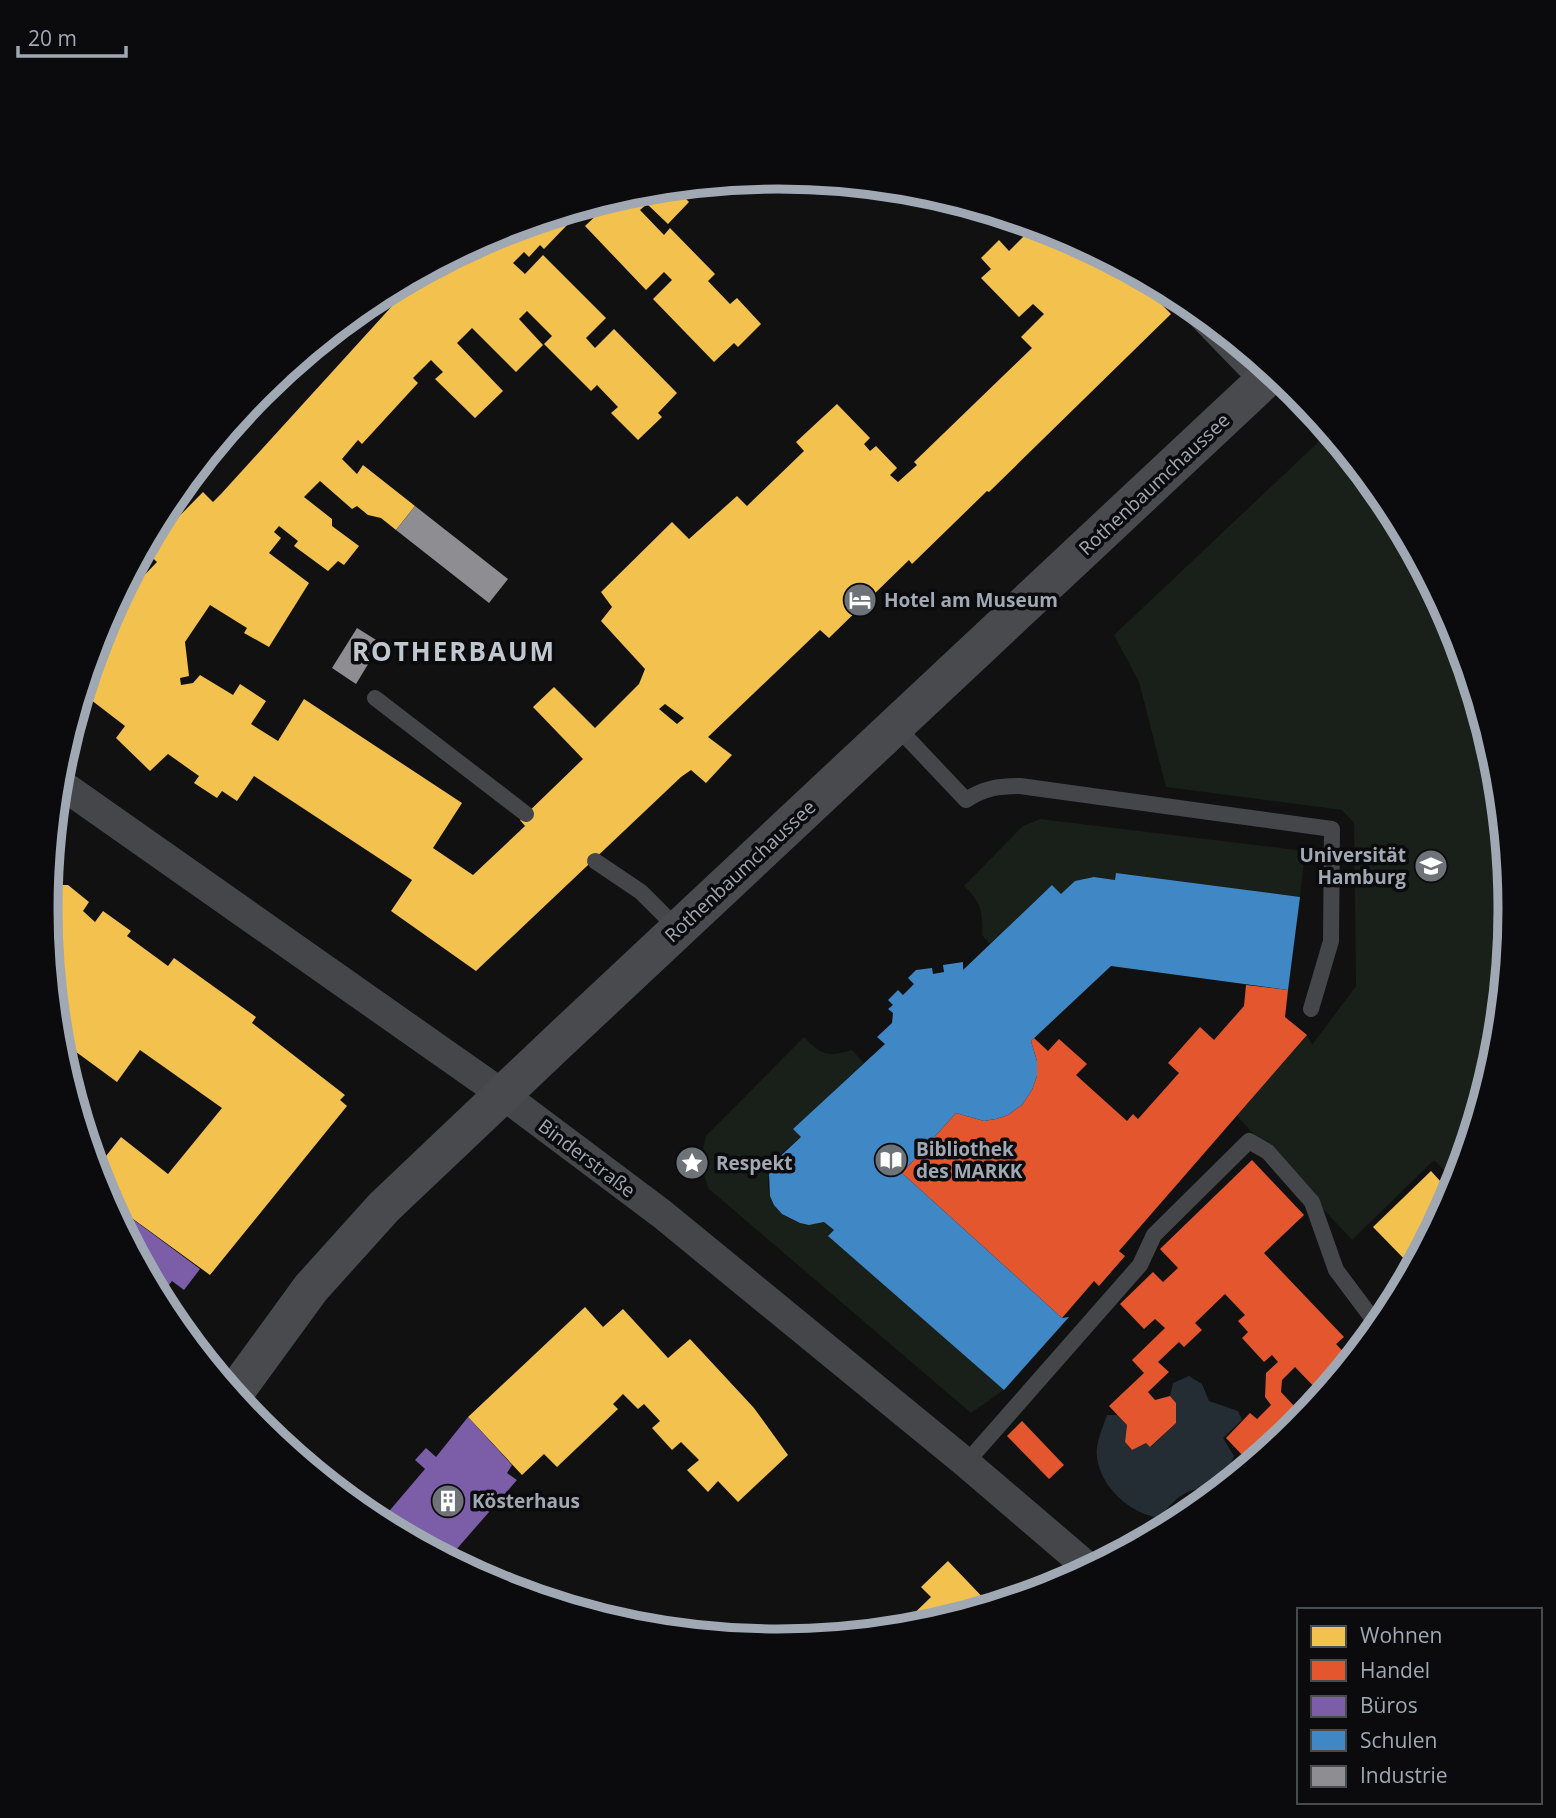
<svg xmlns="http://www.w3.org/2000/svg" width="1556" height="1818" viewBox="0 0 1556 1818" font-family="'Open Sans',sans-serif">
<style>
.green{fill:#191f19}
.water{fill:#242d33}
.homes{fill:#f2c14e;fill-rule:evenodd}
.shops{fill:#e4572e}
.offices{fill:#7b5ea7}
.schools{fill:#3f88c5}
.industry{fill:#8d8d92}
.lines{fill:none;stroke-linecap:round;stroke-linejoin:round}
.lane{stroke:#45464a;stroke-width:16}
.street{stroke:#45464a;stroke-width:30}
.secondary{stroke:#494a4e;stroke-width:38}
.labels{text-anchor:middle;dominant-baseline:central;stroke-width:7;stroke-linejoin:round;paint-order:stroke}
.street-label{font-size:19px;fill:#a0a8b3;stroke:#0b0b0d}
.poi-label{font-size:19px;font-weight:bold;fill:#a0a8b3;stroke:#0b0b0d;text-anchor:start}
.district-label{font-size:26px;font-weight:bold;letter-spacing:2px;fill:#c1c7cf;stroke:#0b0b0d}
.rim{fill:none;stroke:#a0a8b3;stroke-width:9}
</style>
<rect width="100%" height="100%" fill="#111"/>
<g class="green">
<path d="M1329,432l58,70 68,127 41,137 14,143 -14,143 -39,131 -23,-23 -82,80 -115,-124 70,-81 5,10 44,-59 -2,-163 -12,-13 -176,-23 -27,-105 -25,-47z"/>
<path d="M1040,819l265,32 -5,46 -184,-24 -1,7 -21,-3 -33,17 -9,-9 -62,59 -8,-9c1,-24 -1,-33 -18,-49l59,-60z"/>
<path d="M804,1037c18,19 23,20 48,13l12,13 -71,66 8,8c-12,11 -29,21 -32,37 -7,33 26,57 55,48l10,8 -5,7 175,153 -33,23 -262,-224c-8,-19 -8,-33 -3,-53z"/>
</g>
<path class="water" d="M1189,1376l13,8 7,17 29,10 4,9 -19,18 11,18 -8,18 -12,13c-29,1 -36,9 -55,31 -29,-5 -58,-30 -62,-61 -2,-13 6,-30 10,-42h11l9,10 -2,17 6,8 15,-7 5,4 25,-24v-20l-6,-7 3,-13z"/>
<g class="homes">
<path d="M690,185l-9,9 8,8 -21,22 -21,-20 -7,6 24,25 6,-7 45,46 -7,7 22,23 7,-6 24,26 -23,23 -4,-4 -20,19 -61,-63 19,-19 -8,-8 -18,18 -61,-64 19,-18 -3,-2 8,-8 26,-7z"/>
<path d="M578,208l-11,11 3,3 -26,27 -4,-4 -11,12 -5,-5 -11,11 12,11 18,-19 63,63 -20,20 9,10 19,-19 63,64 -19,20 4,4 -24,23 -27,-27 7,-6 -21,-22 -6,6 -47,-47 8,-8 -25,-25 -8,8 24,26 -27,27 -44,-44 -15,15 46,48 -28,27 -40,-39 8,-7 -12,-12 -18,18 5,5 -56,61 -4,-4 -16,19 15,15 6,-9 52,41 -19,24 -15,-12 -13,-3 -11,-9 -5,3 -32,-28 -16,16 28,22v7l27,20 -15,19 -6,-4 -10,10 -34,-25 4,-5 -19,-15 -5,6 7,6 -12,15 40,30 -40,64 -25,-14 3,-5 -37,-23 -25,37 4,34 -9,2 1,7 12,-2 7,-8 33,20 7,-11 26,17 -15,23 27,17 26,-42 158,104 -29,45 40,27 52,-49 -5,-6 63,-61 -50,-52 21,-20 41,41 44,-44 6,-15 -44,-48 11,-14 -11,-15 71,-70 17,17 48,-43 10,10 57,-55 -8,-9 41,-38 33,34 -6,6 6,7 6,-5 21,22 -7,7 8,7 19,-17 -3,-3 118,-114 -11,-11 23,-23 -11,-10 -14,13 -38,-39 10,-9 -10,-11 18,-18 10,11 15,-15 -10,-10 5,-6 40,12 68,37 44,45 -182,178 -2,-1 -75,73 -3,-4 -80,78 -9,-8 -112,107 24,18 -26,28 -15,-13 -10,7 -205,194 -85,-60 21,-31 -158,-104 -17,25 -15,-10 -5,7 -23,-15 5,-7 -31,-22 -18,17 -34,-33 9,-12 -43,-33 19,-65 25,-46 6,6 25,-26 -12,-11 58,-59 10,10 8,-8 172,-189 -11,-11 116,-62zM665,704l19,14 -7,6 -18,-15z"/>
<path d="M59,885h9l21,17 -6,9 12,11 8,-11 28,20 -4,5 41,30 6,-8 82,59 -4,6 93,72 -5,5 7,6 -137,169 -103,-75 -12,-30 26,-33 47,37 54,-66 -82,-58 -23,32 -49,-36 -7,10 -7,-57 7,-9 -8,-6 -7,-75 1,-19 4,3z"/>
<path d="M1431,1171l21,23 -39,74 -40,-41z"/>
<path d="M585,1307l18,20 20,-18 45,49 22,-19 64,69 34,47 -50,47 -20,-21 -10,11 -21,-22 12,-10 -18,-18 -9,8 -20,-22 8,-7 -16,-17 -6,5 -15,-15 -10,10 5,5 -61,58 -13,-13 -22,21 -54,-58z"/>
<path d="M948,1561l43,45 -70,21 -24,3 34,-33 -10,-10z"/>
</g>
<g class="shops">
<path d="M1246,985l42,5 -3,27 22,18 -188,216 6,5 -26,30 -5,-5 -32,37 -160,-145 54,-60 28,8 12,-2 12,-4 14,-10 10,-15 5,-14v-15l-6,-20 3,-3 14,13 11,-12 28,25 -11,11 51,46 6,-7 5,5 41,-46 -11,-10 32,-36 14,13 30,-34z"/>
<path d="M1252,1160l52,55 -40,38 80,84 -8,7 15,16 -29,35 -27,-28 -13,13 -1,12 15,16 -51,50 -19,-20 24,-25 7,6 14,-14 -6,-8 1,-24 12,-11 -6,-7 -8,7 -22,-24 6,-6 -10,-11 7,-6 -20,-21 -30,29 7,7 -18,17 -5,-5 -21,20 11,10 -21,20 7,8 15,-4 6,7v20l-26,24 -4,-4 -14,7 -7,-8 2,-17 -18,-19 35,-33 -12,-13 33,-32 -10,-9 -11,10 -24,-25 33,-32 10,10 15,-14 -18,-19z"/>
<path d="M1022,1421l42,44 -15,14 -42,-43z"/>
</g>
<g class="offices">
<path d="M107,1200l93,69 -16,21 -12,-9 -13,17z"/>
<path d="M468,1417l44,48 -5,8 10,7 -69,79 -69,-36 46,-54 -10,-9 11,-12 10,9z"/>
</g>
<path class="schools" d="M1116,873l184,24 -12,93 -177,-24 -80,75 6,20v15l-5,14 -10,15 -14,10 -12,4 -12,2 -28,-8 -54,60 160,145 7,-1 -65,73 -176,-154 6,-6 -10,-8 -15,3 -9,-2 -18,-9 -8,-9 -4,-9 -1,-22 5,-12 27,-25 -8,-8 92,-85 -8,-7 15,-14 1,-10 -5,-4 5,-4 -5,-5 10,-10 5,5 11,-11 -6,-6 8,-8 16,-2 1,6 11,-2 -1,-7 20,-3v8l89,-85 9,9 14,-13 19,-4 21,3z"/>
<g class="industry">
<path d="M415,506l93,73 -19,24 -93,-73z"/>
<path d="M357,628l24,15 -25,41 -24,-16z"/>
</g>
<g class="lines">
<g class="lane">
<path d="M1169,291l90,93"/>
<path d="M375,698l151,116"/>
<path d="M896,726l70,74c18,-12 33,-14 54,-14l312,43 -1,112 -20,68"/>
<path d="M595,861l46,31 37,37"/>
<path d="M966,1463l174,-198 14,-30 95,-94 19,11 44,50 24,68 42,56"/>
</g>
<path class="street" d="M58,782l444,312 160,120 304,249 124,106"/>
<path class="secondary" d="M233,1395l78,-107 73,-81 175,-166 714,-669"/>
</g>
<defs>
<symbol id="hotel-disc" viewBox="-11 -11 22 22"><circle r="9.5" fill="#6e737a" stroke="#0b0b0d"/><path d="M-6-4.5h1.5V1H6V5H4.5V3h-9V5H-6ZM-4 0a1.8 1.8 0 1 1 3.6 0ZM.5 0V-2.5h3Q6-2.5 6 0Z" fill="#fff"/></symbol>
<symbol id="university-disc" viewBox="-11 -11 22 22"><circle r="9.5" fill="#6e737a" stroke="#0b0b0d"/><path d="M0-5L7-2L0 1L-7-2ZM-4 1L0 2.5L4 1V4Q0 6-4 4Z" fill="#fff"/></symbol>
<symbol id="library-disc" viewBox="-11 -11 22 22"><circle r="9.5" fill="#6e737a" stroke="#0b0b0d"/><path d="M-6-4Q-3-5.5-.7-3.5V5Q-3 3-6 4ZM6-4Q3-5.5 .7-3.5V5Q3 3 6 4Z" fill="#fff"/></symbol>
<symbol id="sight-disc" viewBox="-11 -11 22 22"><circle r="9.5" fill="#6e737a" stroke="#0b0b0d"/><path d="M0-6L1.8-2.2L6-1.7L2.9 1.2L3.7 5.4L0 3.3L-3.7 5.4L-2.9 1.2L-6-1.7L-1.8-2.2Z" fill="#fff"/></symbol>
<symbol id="building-disc" viewBox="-11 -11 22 22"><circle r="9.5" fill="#6e737a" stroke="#0b0b0d"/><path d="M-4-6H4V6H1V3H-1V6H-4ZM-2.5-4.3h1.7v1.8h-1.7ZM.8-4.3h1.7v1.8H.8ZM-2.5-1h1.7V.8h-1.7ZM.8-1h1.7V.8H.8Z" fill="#fff"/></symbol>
</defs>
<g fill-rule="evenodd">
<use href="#hotel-disc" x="841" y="581" width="38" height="38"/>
<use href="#university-disc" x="1412" y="847" width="38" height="38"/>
<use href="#library-disc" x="872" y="1141" width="38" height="38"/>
<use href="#sight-disc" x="673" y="1144" width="38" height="38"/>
<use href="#building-disc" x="429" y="1482" width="38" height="38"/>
</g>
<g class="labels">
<g class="street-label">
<text transform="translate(1154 484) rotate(-43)">Rothenbaumchaussee</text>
<text transform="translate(740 871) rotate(-43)">Rothenbaumchaussee</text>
<text transform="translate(587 1158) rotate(37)">Binderstraße</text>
</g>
<g class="poi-label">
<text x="884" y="600">Hotel am Museum</text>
<text x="1406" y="855" text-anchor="end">Universität<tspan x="1406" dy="22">Hamburg</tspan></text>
<text x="916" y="1149">Bibliothek<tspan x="916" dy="22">des MARKK</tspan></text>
<text x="716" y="1163">Respekt</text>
<text x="472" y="1501">Kösterhaus</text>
</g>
<g class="district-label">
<text x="454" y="651">ROTHERBAUM</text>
</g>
</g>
<path d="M0 0H1556V1818H0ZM58 909a720 720 0 1 1 1440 0a720 720 0 1 1-1440 0Z" fill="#0b0b0d" fill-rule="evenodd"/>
<path class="rim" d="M58 909a720 720 0 1 1 1440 0a720 720 0 1 1-1440 0Z"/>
<rect x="1297" y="1608" width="245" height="196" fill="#0b0b0d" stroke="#474a4f" stroke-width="2"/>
<rect x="1311" y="1626" width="35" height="21" fill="#f2c14e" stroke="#474a4f" stroke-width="2"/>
<text x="1360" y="1643" font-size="21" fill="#a0a8b3">Wohnen</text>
<rect x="1311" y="1660" width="35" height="21" fill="#e4572e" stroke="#474a4f" stroke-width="2"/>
<text x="1360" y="1678" font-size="21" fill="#a0a8b3">Handel</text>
<rect x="1311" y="1696" width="35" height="21" fill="#7b5ea7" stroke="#474a4f" stroke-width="2"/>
<text x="1360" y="1713" font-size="21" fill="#a0a8b3">Büros</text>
<rect x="1311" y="1730" width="35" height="21" fill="#3f88c5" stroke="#474a4f" stroke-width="2"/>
<text x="1360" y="1748" font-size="21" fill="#a0a8b3">Schulen</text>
<rect x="1311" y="1766" width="35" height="21" fill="#8d8d92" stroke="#474a4f" stroke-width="2"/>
<text x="1360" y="1783" font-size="21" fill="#a0a8b3">Industrie</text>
<path d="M18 46v10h108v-10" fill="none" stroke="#a0a8b3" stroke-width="3.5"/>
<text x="28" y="46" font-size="21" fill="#a0a8b3" stroke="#0b0b0d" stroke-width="5" paint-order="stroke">20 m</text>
</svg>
